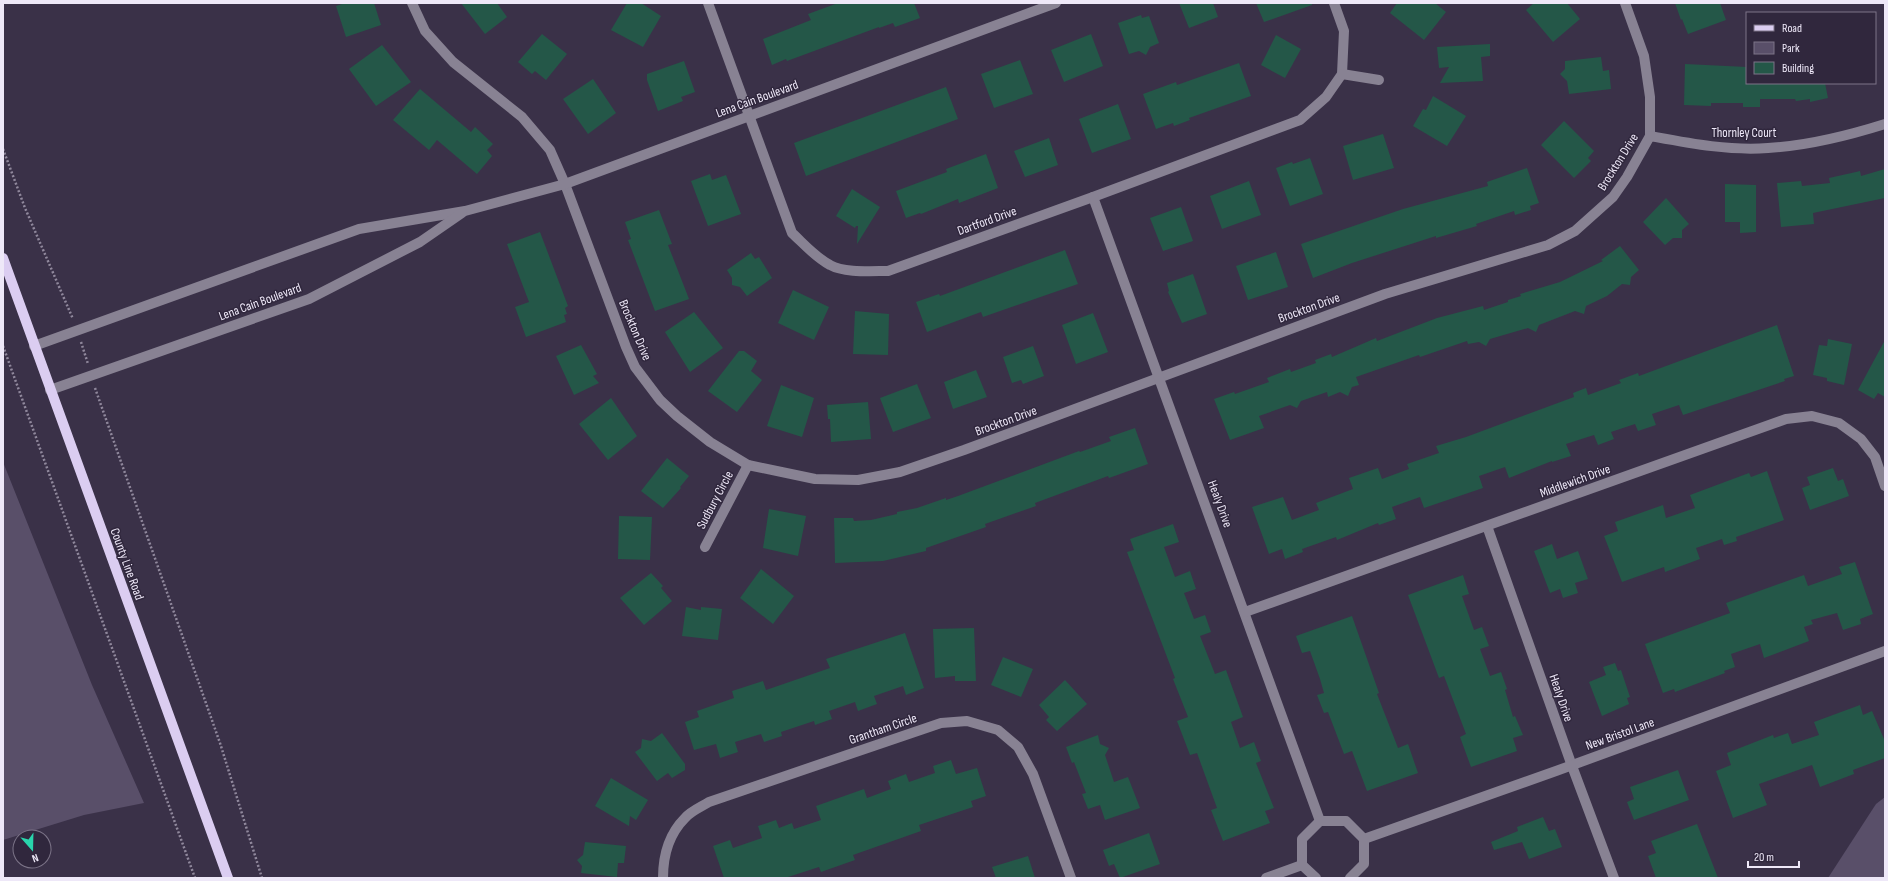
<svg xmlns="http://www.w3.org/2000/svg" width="1888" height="881" viewBox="0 0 1888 881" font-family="'Sofia Sans Condensed',sans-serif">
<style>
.green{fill:#594f69}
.building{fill:#245748}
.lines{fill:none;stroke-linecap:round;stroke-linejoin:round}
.path{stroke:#90889c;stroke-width:2.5;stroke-dasharray:2 2;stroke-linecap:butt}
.minor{stroke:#888293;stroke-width:10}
.major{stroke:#dbcdf1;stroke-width:10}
.labels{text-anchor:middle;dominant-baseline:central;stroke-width:3;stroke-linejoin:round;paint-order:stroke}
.street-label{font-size:13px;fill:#eee8f8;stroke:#30273d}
</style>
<rect width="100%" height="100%" fill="#3a3148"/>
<g class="green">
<path d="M3,462l89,223 52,118 -60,12 -81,25z"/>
<path d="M1885,797v81h-57l48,-74z"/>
</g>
<g class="building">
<path d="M345,3h29l7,22 -35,12 -10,-31z"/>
<path d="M461,3h36l10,14 -22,17z"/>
<path d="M627,3h14l20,13 -18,31 -32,-17z"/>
<path d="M838,3h76l6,15 -25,9 -2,-4 -14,5v-1l-92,34 -1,-2 -14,6 -9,-26 48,-19 -3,-6z"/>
<path d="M1179,3h34l5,14 -29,11z"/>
<path d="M1256,3h56v2l-48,17z"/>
<path d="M1397,3h38l11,9 -22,28 -34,-27z"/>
<path d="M1534,3h33l13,16 -27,23 -27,-32z"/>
<path d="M1675,3h45l6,17 -38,14 -6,-15 -1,1z"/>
<path d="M1141,15l1,3 7,-2 10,27 -9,4 -4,8 -7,-4 -10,3 -11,-31z"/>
<path d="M542,34l25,20 -21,26 -11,-9 -3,3 -14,-12z"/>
<path d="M1091,34l12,32 -39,16 -13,-32z"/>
<path d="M1276,35l25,14 -16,29 -24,-13z"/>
<path d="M1490,44v12l-9,1 2,24 -43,2 9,-16 -10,1 -2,-21z"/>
<path d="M382,45l29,37 -35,24 -27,-37z"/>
<path d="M1601,57l2,14 6,-1 2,19 -42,5 -2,-13 -7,-7 5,-5v-8z"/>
<path d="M1020,60l13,34 -39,14 -13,-34z"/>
<path d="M684,61l11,31 -14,5 2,4 -25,10 -11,-31v-6z"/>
<path d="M1239,63l12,33 -62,22 1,2 -16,6 -1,-3 -17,6 -13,-35 33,-12 1,3z"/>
<path d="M1685,64l62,3v16h78l3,15 -18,4v-3l-14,2 -1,-2h-35v8h-17v-4h-32v3l-27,-1z"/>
<path d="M593,79l23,34 -28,21 -25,-35z"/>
<path d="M946,87l12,32 -152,57 -12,-33z"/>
<path d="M420,89l51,43 4,-5 18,17 -6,6 5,6 -15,18 -40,-34 -8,10 -36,-30z"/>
<path d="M1433,96l33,20 -19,30 -34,-20 10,-17 3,1z"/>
<path d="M1118,104l13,35 -39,14 -13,-34z"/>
<path d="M1564,121l30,30 -6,7 3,3 -17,17 -33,-33z"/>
<path d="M1383,134l11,34 -41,12 -10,-34z"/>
<path d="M1049,138l9,27 -33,12 -11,-26z"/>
<path d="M986,154l12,34 -39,15 -1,-4 -37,15 -1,-1 -14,5 -10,-27 51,-19 -1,-3z"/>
<path d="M1310,158l13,36 -33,12 -14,-38 16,-6 1,2z"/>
<path d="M1527,168l12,35 -9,3 1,4 -16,5 -1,-4 -38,13 1,2 -41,12v-2l-84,27 -39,15 -12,-34 102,-35 85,-23 -1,-4z"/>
<path d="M1885,169v29l-72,15 1,11 -33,3 -4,-44 24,-2 1,5 28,-3 -1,-5 27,-6 4,-1 1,5z"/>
<path d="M710,174l2,6 14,-5 15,39 -33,12 -17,-45z"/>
<path d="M1249,181l12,34 -39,14 -12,-33z"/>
<path d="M1725,184l31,1v47l-16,1v-11h-15z"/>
<path d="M852,189l28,18 -23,37 1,-18h-2l-1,2 -19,-12z"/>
<path d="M1666,198l23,26 -7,6v8h-9l-8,7 -22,-23z"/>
<path d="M1181,207l12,34 -30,10 -13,-33z"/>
<path d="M659,210l13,34 -4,1 21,54 -34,12 -27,-71 3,-1 -6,-17z"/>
<path d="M540,232l28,74 -3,2 2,6 -3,1 2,7 -40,15 -11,-30 14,-5 -22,-58z"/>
<path d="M1620,246l19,24 -8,7 -1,8 -8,-1 -15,12 -21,10 -2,8 -9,-3 -36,14 -3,7 -8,-4 -38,11 -4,7 -7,-4 -11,2 -1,-3 -47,16 -1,-2 -63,22 3,8 -7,2 -4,9 -8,-4 -12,5 -1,-5 -26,9 -4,7 -7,-3 -31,11 5,12 -34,12 -16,-41 20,-7 1,2 34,-12 -2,-4 23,-9 1,3 25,-9 -1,-3 16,-6 1,3 44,-19 1,3 60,-23 46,-12 1,4 24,-8v-2l13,-4 -1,-2 40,-12 43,-21 -2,-1z"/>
<path d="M1065,250l13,34 -95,33 -2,-5 -54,20 -11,-30 23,-8 1,2z"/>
<path d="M1276,252l12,35 -40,13 -12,-34z"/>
<path d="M751,253l4,6 4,-2 13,21 -25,18 -7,-9 -8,-2v-7l-5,-8z"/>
<path d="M1193,274l14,40 -25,9 -14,-31 1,-1 -2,-8z"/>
<path d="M793,290l36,17 -15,33 -36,-17z"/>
<path d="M855,311l34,3 -1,41 -35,-1z"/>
<path d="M694,312l29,36 -33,24 -25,-40z"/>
<path d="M1093,313l15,39 -32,12 -14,-39z"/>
<path d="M1777,325l17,51 -10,3 1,2 -102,34 -4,-10 -27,9 4,11 -18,6 -3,-7 -24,8 3,7 -16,6 -4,-10 -28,9 5,12 -19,6v-1l-43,17 -4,-11 -26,9 4,12 -59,20 -4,-11 -28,10 4,12 -17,6 -1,-2 -41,17 -1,-3 -34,12 1,3 -18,7 -3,-10 -13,5 -17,-47 31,-10 9,23 27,-10 -3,-7 37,-14 -4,-11 29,-10 4,11 27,-10 -2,-5 32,-11 -3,-7 30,-9 108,-40 -1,-4 13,-5 2,7 33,-12 -2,-3 19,-7 1,3z"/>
<path d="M1828,339l24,5 -8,41 -17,-4v-3l-14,-3 6,-30 8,1z"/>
<path d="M1885,340v57l-7,-4 -4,6 -16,-9z"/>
<path d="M581,345l16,29 -4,2 6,7 -25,12 -18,-39z"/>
<path d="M1033,346l11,30 -21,8 -2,-4 -9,3 -9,-26z"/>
<path d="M739,351h5l13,10 -6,10 11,9 -25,32 -29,-21z"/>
<path d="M976,370l11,27 -34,12 -9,-27z"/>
<path d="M917,384l14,34 -38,14 -13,-34z"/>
<path d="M781,385l33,13 -12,39 -35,-11z"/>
<path d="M611,398l26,38 -29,24 -29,-36z"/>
<path d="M868,402l3,37 -40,3 -1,-23h-2l-1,-14z"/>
<path d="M1135,428l13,36 -39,14 -1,-2 -73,27 1,3 -51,18 1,3 -60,21v3l-43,10 -48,2 -1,-45h19l1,3 17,-1 26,-6v-2l20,-4 29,-10v2l12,-4 121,-45 1,1 31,-11 -2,-4z"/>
<path d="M667,458l22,18 -9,11 1,1 -18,20 -22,-17z"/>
<path d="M1833,468l5,13 5,-2 6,17 -39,14 -8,-22 8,-3 -3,-8z"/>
<path d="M1767,471l17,49 -48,17 1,4 -13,4 -2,-6 -26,9 4,11 -35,13 -1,-5 -42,15 -18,-46 14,-5 -3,-9 48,-17 3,13 29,-10 -5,-13 59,-22 2,4z"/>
<path d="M769,509l37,7 -8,40 -35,-8z"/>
<path d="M619,516l33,1 -2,43 -32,-1z"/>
<path d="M1173,524l6,18 -15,5 11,30 15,-6 6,18 -12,4 10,26 11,-4 6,17 -11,4 15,38 11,-4 17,47 -12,5 9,26 14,-6 7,19 -5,2 18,45 -9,3 5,12 -47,18 -12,-31 6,-2 -20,-55 -7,2 -13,-34 11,-4 -15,-38 2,-1 -48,-126 7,-2 -4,-11z"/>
<path d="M1552,544l5,15 21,-8 10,28 -13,4 3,10 -15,5 -3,-9 -10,4 -16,-42z"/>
<path d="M1855,562l18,52 -13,5 1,5 -18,6 -6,-17 -26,7 2,4 -9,3 5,14 -45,17 -4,-14 -29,10 4,13 -11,4 1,2 -50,19 -1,-3 -11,4 -18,-49 85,-31 -4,-10 78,-28 4,11 34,-12 -3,-7z"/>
<path d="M761,569l33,27 -21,28 -33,-26z"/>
<path d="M651,573l12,13 -2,2 11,13 -28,24 -24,-27z"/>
<path d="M1463,575l6,19 -7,2 12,34 8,-3 7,19 -9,3 10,27 11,-4 6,17 -2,1 8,27 2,-1 8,19 -10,3 4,13 -46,16 -11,-30 6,-3 -22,-58 -5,2 -31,-83z"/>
<path d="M686,607l15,3v-3l21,2 -4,31 -36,-4z"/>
<path d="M1352,616l27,77 -2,1 21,54 10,-4 10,29 -51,18 -15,-40 -8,3 -16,-42 -4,1 -7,-18 7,-2 -4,-14 -10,-28 -8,2 -6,-17z"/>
<path d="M974,628l2,53h-21v-5l-20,2 -2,-49z"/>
<path d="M905,633l19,55 -18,7 -3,-9 -29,10 3,8 -19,7 -3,-9 -26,9 3,8 -17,6 -1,-4 -33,11 1,4 -18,6 -3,-8 -26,8 3,10 -18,6 -4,-14 -22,6 -9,-28 14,-5 -2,-6 37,-13 -2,-7 31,-10 3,9 64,-22 -4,-9z"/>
<path d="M1003,657l30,12 -12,28 -30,-12z"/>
<path d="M1615,663l3,8 3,-1 9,27 -3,1 2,6 -27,12 -13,-34 17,-7 -3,-8z"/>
<path d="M1065,680l22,24 -30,27 -11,-11 3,-3 -10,-12z"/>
<path d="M1860,705l3,10 9,-4 12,28 1,19 -32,12 1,4 -34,13 -8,-22 -53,19 8,21 -34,13 -17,-47 15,-6 -4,-12 46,-18 1,3 14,-5 4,11 27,-9 -5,-13z"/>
<path d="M662,733l23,31v6l-13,8 -4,-5 -11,8 -22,-29 6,-4 1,-9 9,2z"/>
<path d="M1098,735l2,9 9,4 -4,7 9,27 14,-5 12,31 -35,12 -5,-15 -12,4 -6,-15 4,-1 -12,-31 -2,1 -6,-16z"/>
<path d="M951,760l5,14 21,-6 9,28 -15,5 2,6 -54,18 2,6 -68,24 2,5 -34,12 -2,-5 -34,11h-61l-11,-32 17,-6 3,8 29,-10 -4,-12 18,-6 3,8 13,-5 2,6 27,-9 -5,-14 48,-17 3,9 24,-9 -3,-8 18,-7 3,8 26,-9 -2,-7z"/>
<path d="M1678,770l11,30 -55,20 -7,-18 7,-3 -4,-12z"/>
<path d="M611,778l37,22 -12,20 -6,-4 -1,10 -34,-20z"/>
<path d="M1543,817l6,14 6,-2 7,18 -33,12 -7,-17 -28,8 -3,-8 27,-11 -1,-4z"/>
<path d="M1697,824l21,54h-62l-8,-22 8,-3 -5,-12z"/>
<path d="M1149,833l11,31 -40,14 -6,-14 -5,2 -6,-16z"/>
<path d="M585,842l41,4 -2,17h-6l-1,14 -36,-4 1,-7 -5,-6 6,-5z"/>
<path d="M1028,856l7,22h-39l-4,-11z"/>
</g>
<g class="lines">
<g class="path">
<path d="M3,149l22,59 48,111"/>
<path d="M81,342l7,22"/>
<path d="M3,346l192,532"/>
<path d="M95,388l125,355 42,135"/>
</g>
<g class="minor">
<path d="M412,3l13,28 28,31 69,55 28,33 15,34 61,163 9,20 25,33 17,16 33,26 38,23 67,14 43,1 42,-8 64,-22 421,-156 163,-49 27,-14 38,-34 14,-20 23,-41v-39l-6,-41 -19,-53"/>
<path d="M708,3l84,230c12,11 23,24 38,32 14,8 41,6 58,6l205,-74 207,-77 26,-23 16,-23 2,-43 -10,-28"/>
<path d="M1342,74l37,6"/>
<path d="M1650,136c38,7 78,15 118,12 37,-2 82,-13 117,-24"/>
<path d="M1093,197l227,624"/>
<path d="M34,346l325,-117 106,-18 100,-27 491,-181"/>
<path d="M50,390l259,-91 111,-57 42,-29"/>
<path d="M1487,526l85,240 42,112"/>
<path d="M705,547l43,-82"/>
<path d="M1245,612l541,-193 26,-3 27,7 22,16 14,18 10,29"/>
<path d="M1364,839l192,-68 329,-120"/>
<path d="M663,878c0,-22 6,-44 22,-60 6,-7 16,-11 24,-16l232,-79 26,-2 31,9 20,17 15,27 38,104"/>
<path d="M1266,878l36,-13"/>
<path d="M1316,878l-14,-13v-26l18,-18h26l18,18v25l-14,14"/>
</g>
<path class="major" d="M3,258l225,620"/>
</g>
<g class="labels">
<g class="street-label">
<text transform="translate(757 99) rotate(-20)">Lena Cain Boulevard</text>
<text x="1744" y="133">Thornley Court</text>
<text transform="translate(1618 162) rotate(-58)">Brockton Drive</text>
<text transform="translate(987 221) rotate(-20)">Dartford Drive</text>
<text transform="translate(260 302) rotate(-20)">Lena Cain Boulevard</text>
<text transform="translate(1309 308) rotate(-20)">Brockton Drive</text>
<text transform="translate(635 330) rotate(67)">Brockton Drive</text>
<text transform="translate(1006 421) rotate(-20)">Brockton Drive</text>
<text transform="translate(1575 481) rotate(-20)">Middlewich Drive</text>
<text transform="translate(715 500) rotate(-62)">Sudbury Circle</text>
<text transform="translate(1220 504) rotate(70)">Healy Drive</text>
<text transform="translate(127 564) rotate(70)">County Line Road</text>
<text transform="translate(1561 698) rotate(71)">Healy Drive</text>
<text transform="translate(883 729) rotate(-19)">Grantham Circle</text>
<text transform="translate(1620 734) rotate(-20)">New Bristol Lane</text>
</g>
</g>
<rect width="1888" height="881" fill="none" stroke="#eee8f8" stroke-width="8"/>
<rect x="1746" y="12" width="130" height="72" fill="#30273d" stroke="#7c7488"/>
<rect x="1754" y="25" width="20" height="6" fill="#dbcdf1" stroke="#7c7488"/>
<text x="1782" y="32" font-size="12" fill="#eee8f8">Road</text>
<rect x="1754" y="42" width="20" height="12" fill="#594f69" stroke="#7c7488"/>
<text x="1782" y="52" font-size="12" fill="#eee8f8">Park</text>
<rect x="1754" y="62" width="20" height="12" fill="#245748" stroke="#7c7488"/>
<text x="1782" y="72" font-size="12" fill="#eee8f8">Building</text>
<g transform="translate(32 849) rotate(160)"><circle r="19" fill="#30273d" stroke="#7c7488"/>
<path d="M0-3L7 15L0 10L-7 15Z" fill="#29d5ac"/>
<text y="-6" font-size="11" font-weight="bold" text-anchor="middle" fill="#eee8f8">N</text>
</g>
<path d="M1748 861v6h51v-6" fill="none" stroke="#eee8f8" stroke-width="2"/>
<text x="1754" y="861" font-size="12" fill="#eee8f8" stroke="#30273d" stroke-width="3" paint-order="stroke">20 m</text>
</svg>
